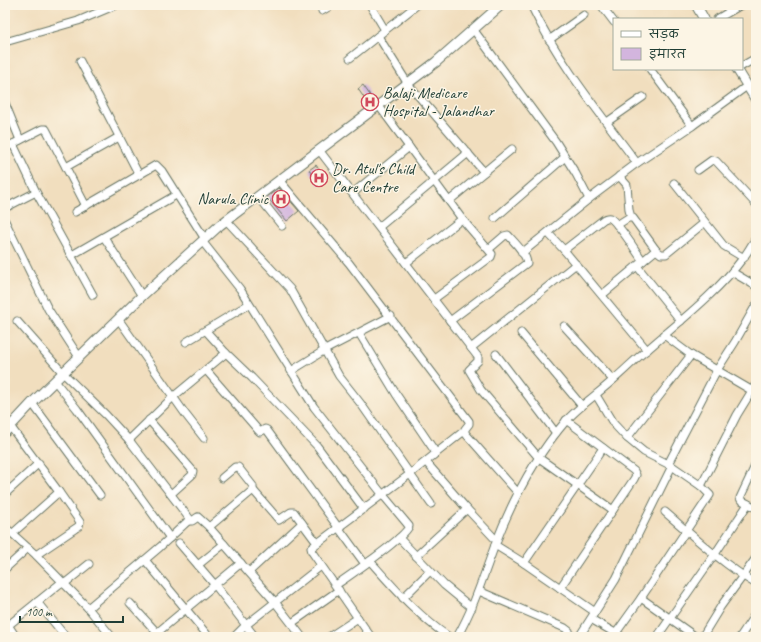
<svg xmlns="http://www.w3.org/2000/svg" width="761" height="642" viewBox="0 0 761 642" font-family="Caveat,'Playpen Sans Deva',sans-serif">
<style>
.building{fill:#d3b5de}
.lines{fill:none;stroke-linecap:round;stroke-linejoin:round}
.minor-casing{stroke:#687564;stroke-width:9}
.tertiary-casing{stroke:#687564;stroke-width:11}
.minor{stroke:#fff;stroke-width:7}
.tertiary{stroke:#fff;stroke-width:9}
.labels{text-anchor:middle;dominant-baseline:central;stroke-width:3;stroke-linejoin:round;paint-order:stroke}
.poi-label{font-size:16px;fill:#1f3d34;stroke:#fcf5e5;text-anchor:start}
</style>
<rect width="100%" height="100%" fill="#fcf5e5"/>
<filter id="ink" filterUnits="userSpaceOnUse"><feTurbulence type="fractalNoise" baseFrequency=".025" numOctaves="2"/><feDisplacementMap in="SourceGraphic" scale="8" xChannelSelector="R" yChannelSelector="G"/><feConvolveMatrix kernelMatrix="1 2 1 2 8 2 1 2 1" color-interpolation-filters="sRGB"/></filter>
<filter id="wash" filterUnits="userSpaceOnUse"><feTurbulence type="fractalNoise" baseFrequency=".012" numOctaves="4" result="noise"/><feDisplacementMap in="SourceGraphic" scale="16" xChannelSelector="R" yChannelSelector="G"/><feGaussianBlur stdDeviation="0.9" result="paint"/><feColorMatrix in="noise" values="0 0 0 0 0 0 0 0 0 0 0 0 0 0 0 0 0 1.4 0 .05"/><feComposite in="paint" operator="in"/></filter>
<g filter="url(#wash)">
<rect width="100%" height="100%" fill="#f1debe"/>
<g id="blocks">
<g class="building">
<path d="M363,85l11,16 -5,4 -11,-16z"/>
<path d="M316,165l10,15 -7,5 -10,-15z"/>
<path d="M279,188l20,23 -12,10 -20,-24z"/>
</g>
</g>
</g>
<g filter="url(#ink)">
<use href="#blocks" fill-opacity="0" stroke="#687564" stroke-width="1"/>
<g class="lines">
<defs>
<g id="minor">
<path d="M370,5l15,25"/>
<path d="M531,5c27,57 68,107 106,158"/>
<path d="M601,5l13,17"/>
<path d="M629,6l2,-1"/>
<path d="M322,11l10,-6"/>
<path d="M717,19l24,-14"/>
<path d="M473,29l83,113 20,32 13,25"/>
<path d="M378,36l30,48 76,88"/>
<path d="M549,40l35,-25"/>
<path d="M5,42l73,-21 38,-16"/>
<path d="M350,58l67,-53"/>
<path d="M80,61l59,114"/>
<path d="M742,66l14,-8"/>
<path d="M650,69l42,57"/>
<path d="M5,103l15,37"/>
<path d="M379,106l83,113 30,35 -1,3 -57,42"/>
<path d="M607,122l36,-25"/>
<path d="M13,144l23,48 57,103"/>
<path d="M5,148l37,-19h4l40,77"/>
<path d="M319,150l159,207v4l-9,9 12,20 58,68 74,52"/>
<path d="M66,167l53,-30"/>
<path d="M698,170l14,-10 4,1 40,43"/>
<path d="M619,176l8,9 2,25 2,7"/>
<path d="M279,180l70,83 120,158v3l-4,5v4l53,60"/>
<path d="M674,183l50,63 20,12"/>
<path d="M353,193l56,-46"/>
<path d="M258,196l24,30"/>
<path d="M449,201l63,-52"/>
<path d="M5,208l31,-16"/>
<path d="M75,212l81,-47 6,6 43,68"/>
<path d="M495,218l70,-61"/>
<path d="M226,220l64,69 49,87 22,28 70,100"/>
<path d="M5,221l43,88 31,48"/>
<path d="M617,225l11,-7h5l23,32 5,4h5l38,-31"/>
<path d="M379,227l89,-74"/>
<path d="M548,233l16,17 83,100"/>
<path d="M104,237l38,59"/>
<path d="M202,241l38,48 74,118 69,88 26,31c-3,11 -60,50 -73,59"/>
<path d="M564,250l40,-31c3,-1 4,-2 6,-1 8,4 27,35 33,43"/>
<path d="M522,253l67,-54 48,-36 55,-37 55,-40"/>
<path d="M72,255l104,-60"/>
<path d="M406,263l56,-44"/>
<path d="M637,266l44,55"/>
<path d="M732,272l24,14"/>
<path d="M602,295l54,-45"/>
<path d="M119,320l67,95 18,23"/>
<path d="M17,321l46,52 43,42 23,25 60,78 -1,3 -28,26 -72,61"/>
<path d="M450,321l77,-58c-1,-10 -12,-20 -19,-28l-4,1 -15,13"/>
<path d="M564,326l49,54"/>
<path d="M206,331l20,22 26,25 65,68 47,63"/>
<path d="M359,333l37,61 40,59"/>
<path d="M521,333l61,73"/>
<path d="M664,335l27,20 65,38"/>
<path d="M186,342l63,-38"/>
<path d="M471,348l105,-84"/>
<path d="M496,354l60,79"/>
<path d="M206,370l52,60 2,2 5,-3 2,1 98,134"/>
<path d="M291,371l34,-21 66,-34"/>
<path d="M55,381l22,28 93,129"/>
<path d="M596,395l17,28 14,15 17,14 28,14 29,20 9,9 -69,103 -25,35"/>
<path d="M32,403l68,92"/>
<path d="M149,420l44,51 -1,4 -21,19"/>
<path d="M10,426l49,66 21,30 -1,4 -43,29"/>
<path d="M627,438l64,-83"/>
<path d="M129,440l44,-43 53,-44"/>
<path d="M426,462l41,47 30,32"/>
<path d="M668,464l49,-94 18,-28 21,-37"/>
<path d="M756,464l-16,34 1,2 15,8"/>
<path d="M701,486l36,-71 19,-31"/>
<path d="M253,490l26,30 12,-8h3l23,31"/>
<path d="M5,494l34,-31"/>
<path d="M665,512c29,25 58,52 91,72"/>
<path d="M188,521h4l6,-4 11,10 66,75 27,35"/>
<path d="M5,527l31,28 52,53 24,29"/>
<path d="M209,527l44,-37v-4l-15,-19h-3l-13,11"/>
<path d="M13,533l46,-41"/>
<path d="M399,538l45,47 28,23"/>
<path d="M179,543l36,42 40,52"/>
<path d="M495,545l29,18 71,49"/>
<path d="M416,556l51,-47"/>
<path d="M145,560l64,77"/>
<path d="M370,561c25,28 48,55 79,76"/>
<path d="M524,563l79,-115"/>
<path d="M198,565l26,-21"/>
<path d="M5,569l23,-21"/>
<path d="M249,572l53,-49"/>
<path d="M64,584l25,-20"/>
<path d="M560,588l74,-109 2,-4 -2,-4 -68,-51"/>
<path d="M479,591l86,37 4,3 -3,6"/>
<path d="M403,598l27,-27"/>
<path d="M641,598l55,39"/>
<path d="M37,602l29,35"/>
<path d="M130,603l31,34"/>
<path d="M591,619l31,18"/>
<path d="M292,623l47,-33"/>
<path d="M8,625l8,12"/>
<path d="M5,628l57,-46"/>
<path d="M152,637l89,-74"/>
<path d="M234,637l12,-12 75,-59"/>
<path d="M329,637l29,-19"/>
<path d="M371,637l-59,-85 -1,-4 99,-74 54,-43"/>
<path d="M457,637c17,-30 26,-60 38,-92 17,-44 40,-88 70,-123 14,-16 33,-28 48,-42 12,-10 22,-21 34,-30 32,-28 71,-58 96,-92 5,-6 9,-14 13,-20"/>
<path d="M579,637l37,-58 56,-113"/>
<path d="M657,637l58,-83 33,-50"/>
<path d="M702,637l19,-31 35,-48"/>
<path d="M740,637l16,-24"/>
</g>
<g id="tertiary">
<path d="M696,5l8,14"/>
<path d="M737,69l19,31"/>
<path d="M5,432l27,-29 110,-107 78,-71 216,-163 65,-57"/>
</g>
</defs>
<use href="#minor" class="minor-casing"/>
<use href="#tertiary" class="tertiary-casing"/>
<use href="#minor" class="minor"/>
<use href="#tertiary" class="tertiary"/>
</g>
</g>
<defs>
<symbol id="hospital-ring" viewBox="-11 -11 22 22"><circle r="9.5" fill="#fcf5e5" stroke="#d1495b" stroke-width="1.5"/><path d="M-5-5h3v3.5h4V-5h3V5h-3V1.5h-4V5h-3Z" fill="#d1495b"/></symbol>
</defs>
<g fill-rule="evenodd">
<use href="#hospital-ring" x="360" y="92" width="20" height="20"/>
<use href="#hospital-ring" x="309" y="168" width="20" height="20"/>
<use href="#hospital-ring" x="271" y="189" width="20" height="20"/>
</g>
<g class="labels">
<g class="poi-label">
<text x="383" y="93">Balaji Medicare<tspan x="383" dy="18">Hospital - Jalandhar</tspan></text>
<text x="332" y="169">Dr. Atul's Child<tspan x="332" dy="18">Care Centre</tspan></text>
<text x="268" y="199" text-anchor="end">Narula Clinic</text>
</g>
</g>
<rect width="761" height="642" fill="none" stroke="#fcf5e5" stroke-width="20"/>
<rect x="613" y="18" width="130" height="52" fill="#fcf5e5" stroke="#a4ab9e"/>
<rect x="621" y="31" width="20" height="6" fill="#ffffff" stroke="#a4ab9e"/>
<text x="649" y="38" font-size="12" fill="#1f3d34">सड़क</text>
<rect x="621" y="48" width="20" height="12" fill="#d3b5de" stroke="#a4ab9e"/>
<text x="649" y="58" font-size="12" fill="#1f3d34">इमारत</text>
<path d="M20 616v6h103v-6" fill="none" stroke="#1f3d34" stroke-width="2"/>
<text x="26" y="616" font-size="12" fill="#1f3d34" stroke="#fcf5e5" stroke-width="3" paint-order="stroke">100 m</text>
</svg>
